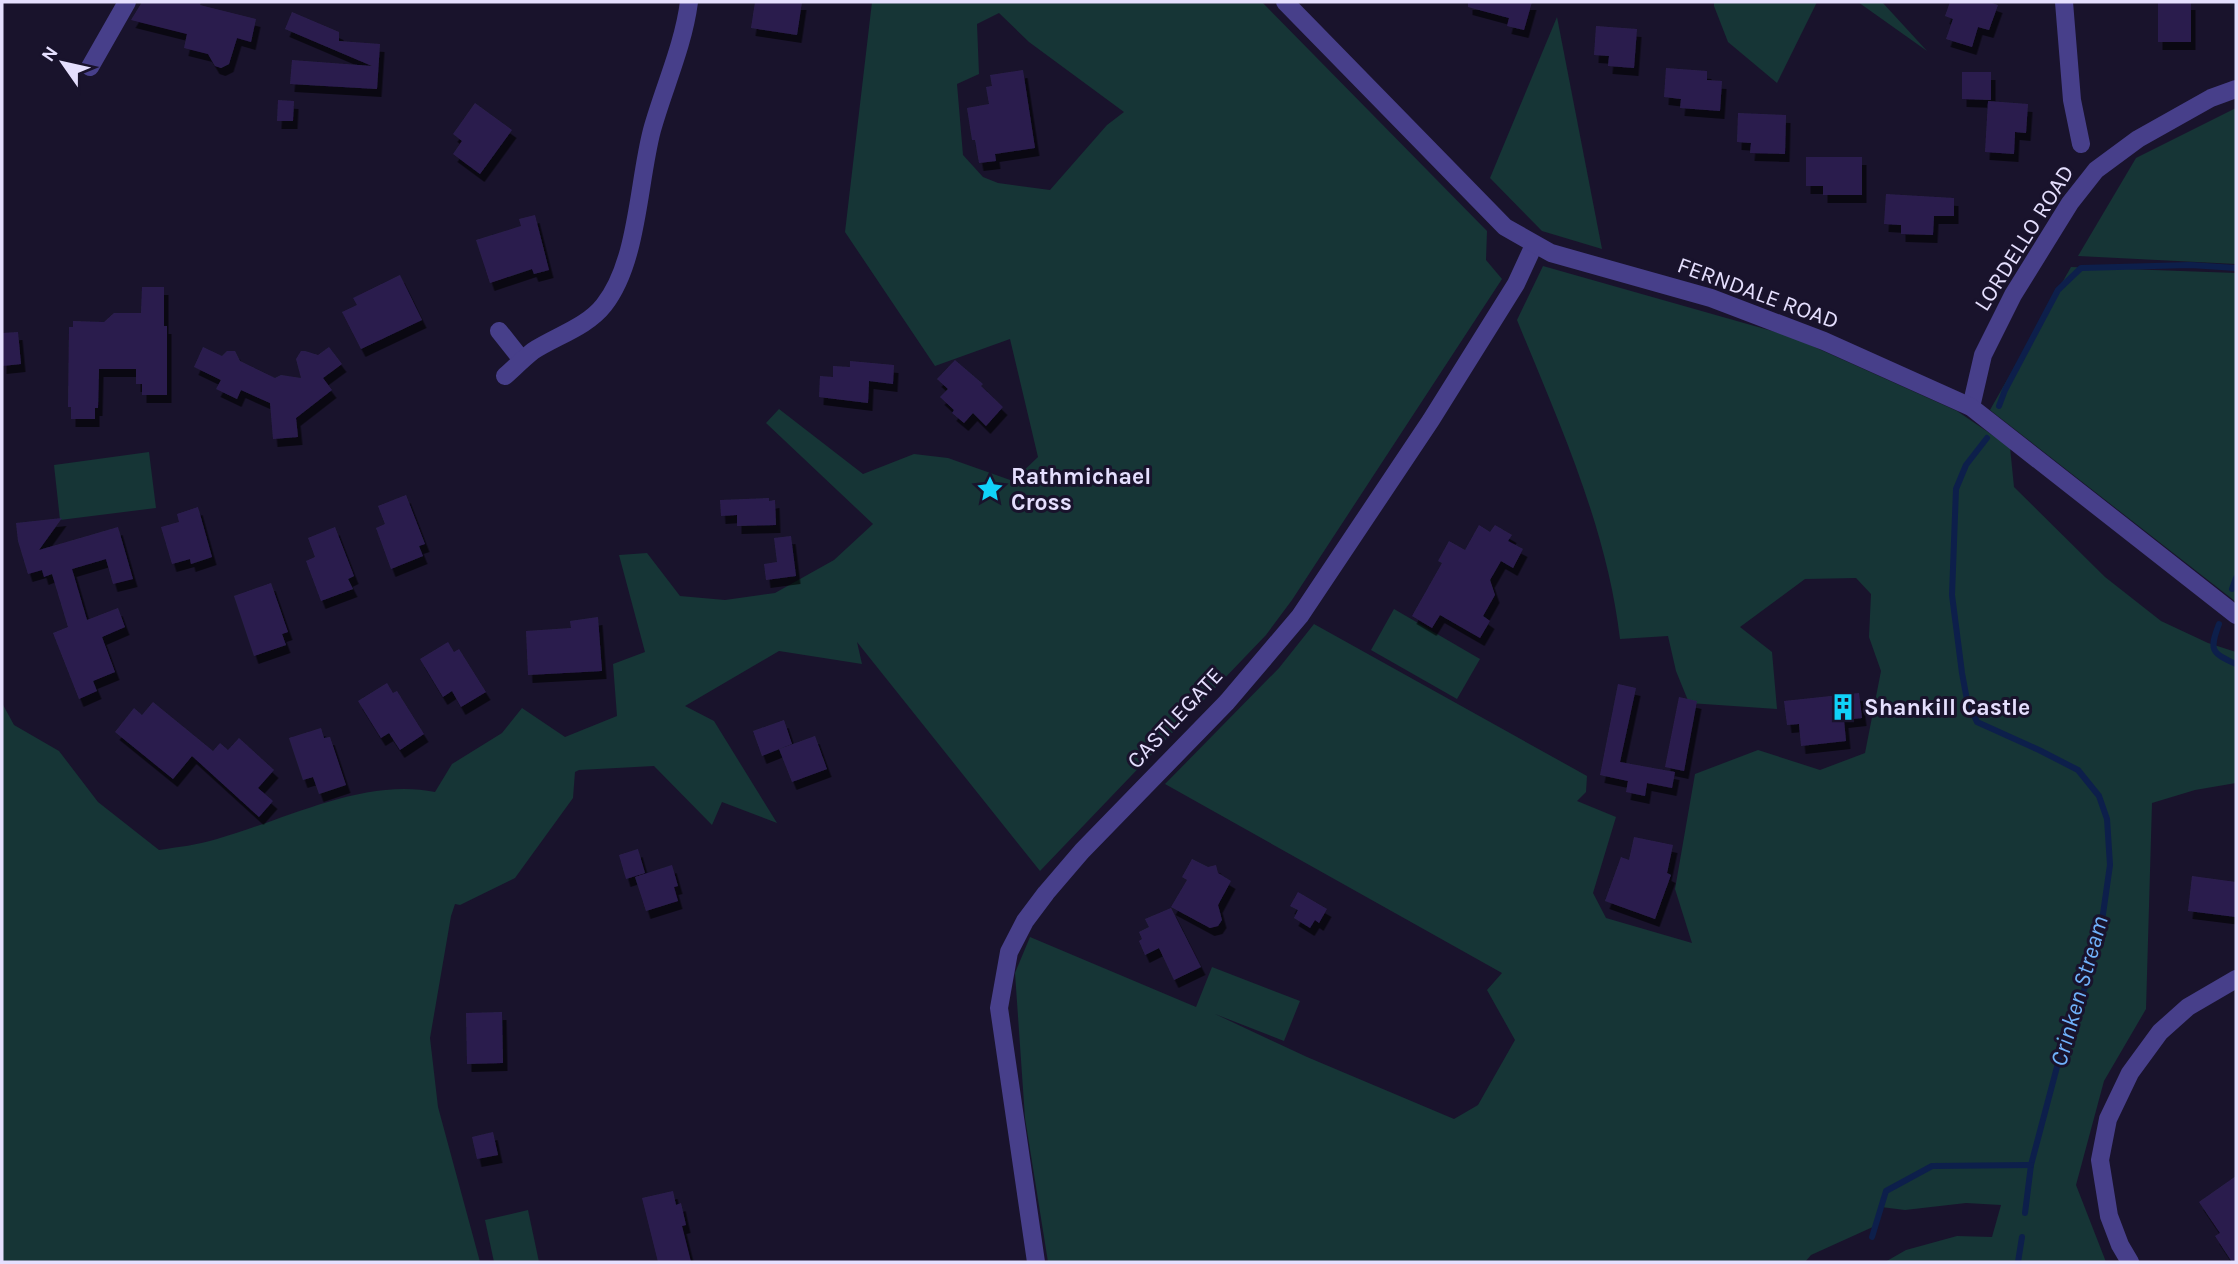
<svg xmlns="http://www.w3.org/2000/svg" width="2238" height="1264" viewBox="0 0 2238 1264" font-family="Karla,sans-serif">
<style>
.green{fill:#163536;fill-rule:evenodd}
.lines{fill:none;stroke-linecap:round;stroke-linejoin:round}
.stream{stroke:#0d1f4b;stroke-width:6}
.building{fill:#2b1f4d;filter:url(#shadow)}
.minor{stroke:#473f8a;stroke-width:18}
.tertiary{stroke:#473f8a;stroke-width:18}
.labels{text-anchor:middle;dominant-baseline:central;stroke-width:6;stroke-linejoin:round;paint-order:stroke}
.street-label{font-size:23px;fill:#e5dffe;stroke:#19132c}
.poi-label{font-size:23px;font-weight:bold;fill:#e5dffe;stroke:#19132c;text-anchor:start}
.water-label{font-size:24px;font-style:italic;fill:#70b1fb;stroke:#19132c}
</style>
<defs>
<filter id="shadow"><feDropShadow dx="4.5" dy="8" stdDeviation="0" flood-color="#0009"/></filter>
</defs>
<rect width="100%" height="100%" fill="#19132c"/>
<g class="green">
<path d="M872,2h390l225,229 -1,29 16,19 -210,321 -26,35 -226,236 -183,-229 5,22 -83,-13 -94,55 29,15 63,102 -55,-21 -10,23 -58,-59 -75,4 -4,2 -2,26 -58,80 -55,27 -5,-1 -4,12 -21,122 8,69 42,155h-478v-559l12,22 45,26 39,51 61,48c19,-3 39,-5 58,-11 67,-19 148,-62 218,-47l17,-28 50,-31 20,-25 43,29 52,-21 -4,-52 32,-12 -26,-97 28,-2 33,43 45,4 50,-7 59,-33 39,-36 -107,-101 13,-14 84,65 51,-20 34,4 65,23 25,-24 -28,-118 -75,27 -90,-134zM999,13l30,29 95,70 -17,13 -57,65 -52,-7 -15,-6 -20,-22 -6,-71 22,-10 -2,-50z"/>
<path d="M1714,2h103l-40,81 -49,-41 -14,-36z"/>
<path d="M1858,2h24l45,49z"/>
<path d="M1557,17l45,232 -60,-18 -52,-53z"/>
<path d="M2236,108v156l-158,-8 58,-98z"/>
<path d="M1543,266l247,70 167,75 53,36 4,40 91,90 56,44 47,22 28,9v131l-41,7 -43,13 -6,206 -42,72 -28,104 30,77h-221l21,-12 51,-14 35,1 9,-32 -35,-2 -61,7 -24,-3 -6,19 -64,29 -6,7h-757l-23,-144 -10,-145 15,-36 166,70 16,-40 88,34 -16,40 -69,-27 92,43 147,62 24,-14 37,-65 -28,-50 15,-17 -337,-189 114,-116 35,-44 273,152 -1,16 -9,9 39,16 -23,76 13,25 86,25 -17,-54 20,-115 63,-24 62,20 45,-17 16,-82 -12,-34 2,-43 -15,-16 -51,1 -65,48 32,25 5,57 -88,-6 -13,-32 -8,-35 -48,3c-13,-112 -61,-216 -103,-319z"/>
<path d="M2071,267l165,6v329l-246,-192z"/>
<path d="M149,452l7,56 -96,12 -6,-55z"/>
<path d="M1394,609l86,50 -23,40 -86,-49z"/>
<path d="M528,1210l11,52h-45l-9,-42z"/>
</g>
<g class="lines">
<g class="stream">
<path d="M1999,406l6,-16 53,-100 23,-22 109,-3 46,3"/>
<path d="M1987,438l-21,27 -10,24 -4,106 10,78 5,27 10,22 62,28 39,20 21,26 8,23 3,46 -10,70 -18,62 -20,51 -31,117 -6,48"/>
<path d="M2232,589l4,-11"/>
<path d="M2219,624c-10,26 -8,29 17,40"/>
<path d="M1872,1237l14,-46 46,-25 99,-1"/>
<path d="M2018,1262l4,-25"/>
</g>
</g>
<g class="building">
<path d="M142,2h59l-1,3 56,14 -5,23 -14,-4 -8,26 -8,4 -6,-2 -7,-12 -24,-6 3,-14 -56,-14z"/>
<path d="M755,2h47l-5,33 -46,-7z"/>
<path d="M1468,2h64l-8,28 -17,-4 2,-8 -41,-11z"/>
<path d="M1950,2h39l9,3 -9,25 -11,-3 -6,20 -26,-8 7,-20 -8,-3z"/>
<rect x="2158" y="2" width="33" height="40"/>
<path d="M292,12l47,20v9l41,3 -3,45 -87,-5 2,-24 80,6 -87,-37z"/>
<path d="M1596,26l41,3 -3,39 -26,-2 1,-10 -15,-1z"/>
<path d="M1666,68l41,3v9l15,1 -2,30 -40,-3 1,-9 -17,-2z"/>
<path d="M1023,70l12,78 -40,6 1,7 -17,2 -4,-23h-3l-5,-32 22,-4 -3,-17 6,-1 -2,-11z"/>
<path d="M1962,72h29v28l-29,-1z"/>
<path d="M278,100l16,1 -1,20h-16z"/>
<path d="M1988,101l40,3 -2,29 -11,-1 -1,22 -29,-2z"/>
<path d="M475,103l37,27 -32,44 -27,-20 9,-13 -9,-7z"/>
<path d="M1738,113l48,2 -1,39 -35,-1 1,-10 -14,-1z"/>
<path d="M1806,157h56v38h-39v-9h-17z"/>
<path d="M1886,194l68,4v18h-20l-1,19 -32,-1v-9l-17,-1z"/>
<path d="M535,215l14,55 -15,4 -2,-5 -42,14 -14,-43 45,-14 -2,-7z"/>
<path d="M400,275l22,45 -61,29 -19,-37 15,-7 -4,-7z"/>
<path d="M142,287h22v39h3v69h-25v-11h-6v-15h-37l-1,39h-3v11h-24v-12h-3l1,-80h4v-6l31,1 10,-9h27z"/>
<path d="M18,332l3,32 -19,2v-33z"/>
<path d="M203,347l19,9 5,-5h8l5,10 35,17 6,-3 20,3 -5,-19 5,-8h4l13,4 11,-8 13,17 -19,14 9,12 -36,28 2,19 -25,2 -3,-36 -29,-13 -4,9 -21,-10 5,-9 -27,-13z"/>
<path d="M955,360l28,24 -2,2 22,21 -17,19 -13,-13 -9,10 -12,-10 2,-3 -14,-13 8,-8 -11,-10z"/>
<path d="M850,361l44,4 -1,19 -24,-3 -1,22 -49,-6 1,-21 13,1v-11l17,1z"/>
<path d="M406,495l19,49 -6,2 4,10 -32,13 -15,-41 9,-4 -7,-18z"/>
<path d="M769,498v3l6,-1 1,25 -39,1v-11l-16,1 -1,-16z"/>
<path d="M198,507l14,50 -21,7 -1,-5 -18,5 -11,-37 18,-5 -2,-8z"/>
<path d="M62,518l-23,32 79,-23 15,52 -20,5 -7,-25 -34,10 15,51 31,-12 7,19 -23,10 13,35 -22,9 4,10 -18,8 -26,-66 15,-6 -16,-53 -8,3 -2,-7 -14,4 -10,-33 -2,-18z"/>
<path d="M1479,525l11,7 5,-7 17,10 -4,6 15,8 -10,19 -12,-7 -11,19 5,15 -12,21 7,5 -10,17 -40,-23 -8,13 -20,-12 30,-53 -4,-2 11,-20 16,9z"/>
<path d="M335,527l19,49 -6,3 5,10 -32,12 -15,-40 9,-4 -7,-19z"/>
<path d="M791,536l5,40 -30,4 -2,-16 13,-2 -3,-24z"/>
<path d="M271,583l17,49 -6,2 4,11 -32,11 -20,-60z"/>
<path d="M598,617l4,54 -74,4 -2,-44 45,-3 -1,-7z"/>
<path d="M448,642l6,10 5,-3 27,43 -25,15 -9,-16 -9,6 -23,-38z"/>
<path d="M387,683l6,10 4,-2 27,43 -24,16 -11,-17 -8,5 -23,-37z"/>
<path d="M1618,684l18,4 -16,74 55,10 -3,16 -25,-5 -2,13 -19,-4 2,-11 -28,-6z"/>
<path d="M1859,693l3,25 -18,2 2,21 -45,5 -2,-22 -12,1 -3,-24z"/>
<path d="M1679,697l18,4 -13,70 -19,-4z"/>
<path d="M153,702l60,49 7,-8 8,7 11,-12 35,32 -16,18 15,13 -14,16 -67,-61 -19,23 -58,-47 19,-24 8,7z"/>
<path d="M784,720l8,24 -30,12 -9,-25z"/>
<path d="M321,728l3,10 6,-1 16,48 -27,9 -6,-17 -10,3 -14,-42z"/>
<path d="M815,736l12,33 -35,13 -13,-33z"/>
<path d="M1634,837l39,8 -6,28 4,2 -16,44 -50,-18 16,-44 8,3z"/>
<path d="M638,849l7,24 -19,6 -7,-24z"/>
<path d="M1192,859l16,8 8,-2 2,8 13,8 -13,24 4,15 -4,6 -8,2 -39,-21 16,-27 -5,-3z"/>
<path d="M672,865l6,21 -4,1 4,14 -32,10 -11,-34z"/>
<path d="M2192,876l44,6v35l-48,-6z"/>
<path d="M1298,892l29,17 -8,14 -4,-3 -5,8 -16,-10 4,-8 -8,-4z"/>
<path d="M1171,908l30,59 -27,13 -15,-32 -14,7 -6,-14 3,-2 -3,-7 10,-5 -4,-8z"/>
<path d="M502,1012l1,51 -36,1 -1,-51z"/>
<path d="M493,1132l5,23 -21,4 -5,-22z"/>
<path d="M2236,1176v86h-4l-17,-26 5,-3 -21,-31z"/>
<path d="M673,1191l3,14 5,-2 5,22 -4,1 9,36h-33l-16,-64z"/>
</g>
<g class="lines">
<g class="minor">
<path d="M2064,2l8,98 9,44"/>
<path d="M90,67l37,-65"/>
<path d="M499,331l23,29"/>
<path d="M505,376c9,-8 18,-17 28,-25 23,-15 54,-24 71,-46 34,-43 34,-122 48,-175 12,-43 31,-83 37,-128"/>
<path d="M1971,407l12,-52 30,-60 57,-92 26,-33 42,-31 73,-41 25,-9"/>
<path d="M1036,1262l-37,-254 10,-56 16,-31 21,-28 36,-42 145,-149 73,-86 131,-196 85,-136 18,-39"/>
<path d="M2130,1262l-10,-17 -11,-29 -9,-56 8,-41 22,-46 30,-41 28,-25 48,-28"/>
</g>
<path class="tertiary" d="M1285,2l220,225 46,26 160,45 113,43 147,66 265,208"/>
</g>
<defs>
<symbol id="sight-bare" viewBox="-9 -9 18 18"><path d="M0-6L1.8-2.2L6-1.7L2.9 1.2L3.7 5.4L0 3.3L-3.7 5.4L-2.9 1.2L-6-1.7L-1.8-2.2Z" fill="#10d2f9" stroke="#19132c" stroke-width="2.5" paint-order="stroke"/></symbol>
<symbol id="building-bare" viewBox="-9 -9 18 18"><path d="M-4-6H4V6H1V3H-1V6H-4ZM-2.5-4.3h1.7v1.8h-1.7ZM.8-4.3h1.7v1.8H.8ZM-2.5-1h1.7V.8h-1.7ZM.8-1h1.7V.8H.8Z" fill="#10d2f9" stroke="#19132c" stroke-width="2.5" paint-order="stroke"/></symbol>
</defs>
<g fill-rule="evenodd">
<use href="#sight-bare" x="971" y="470" width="38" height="38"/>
<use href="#building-bare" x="1824" y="688" width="38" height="38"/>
</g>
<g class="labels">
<g class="street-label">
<text transform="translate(2024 238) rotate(-58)">LORDELLO ROAD</text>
<text transform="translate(1758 293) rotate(20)">FERNDALE ROAD</text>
<text transform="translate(1175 718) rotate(-47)">CASTLEGATE</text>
</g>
<g class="poi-label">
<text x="1011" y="476">Rathmichael<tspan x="1011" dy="26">Cross</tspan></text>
<text x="1864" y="707">Shankill Castle</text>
</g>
<g class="water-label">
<text transform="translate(2079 991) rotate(-74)">Crinken Stream</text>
</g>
</g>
<rect width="2238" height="1264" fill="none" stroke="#e5dffe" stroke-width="7"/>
<g transform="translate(63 63) rotate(304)" stroke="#19132c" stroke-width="5" paint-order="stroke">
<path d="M0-5L12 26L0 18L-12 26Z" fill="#e5dffe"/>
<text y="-10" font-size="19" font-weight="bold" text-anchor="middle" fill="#e5dffe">N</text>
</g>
</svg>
